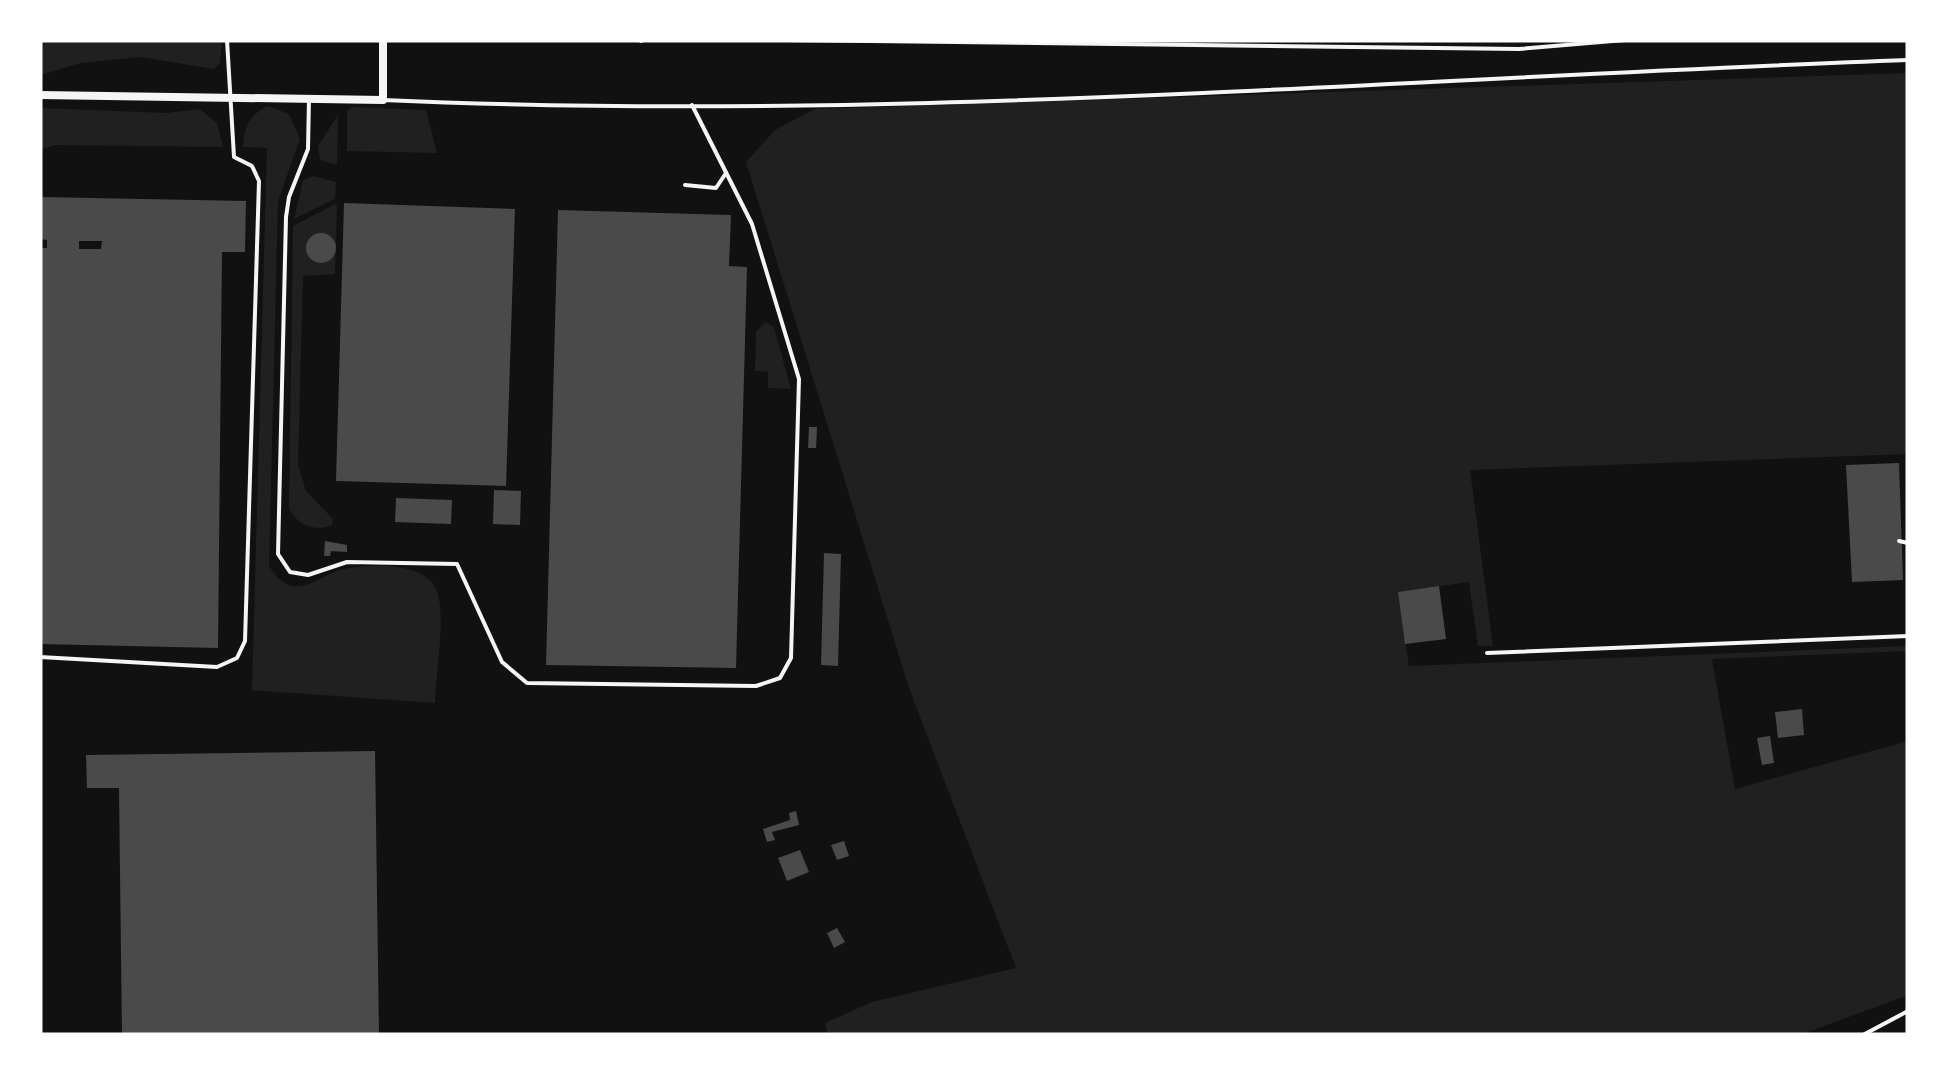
<svg xmlns="http://www.w3.org/2000/svg" width="1948" height="1075" viewBox="0 0 1948 1075" font-family="'Times New Roman',serif">
<style>
.green{fill:#202020}
.building{fill:#4a4a4a;fill-rule:evenodd}
.lines{fill:none;stroke-linecap:round;stroke-linejoin:round}
.path{stroke:#f5f5f5;stroke-width:4}
.service{stroke:#f5f5f5;stroke-width:4}
.minor{stroke:#f5f5f5;stroke-width:8}
</style>
<rect width="100%" height="100%" fill="#111"/>
<g class="green">
<path d="M40,40l172,2 10,-2 -2,23 -6,6 -74,-12 -59,6 -41,12z"/>
<path d="M1908,73v381l-438,16 23,176h-15l-9,-64 -71,10 11,74 499,-20v5l-196,8 23,130 173,-48v254l-108,40h-972l-3,-12 47,-21 144,-34 -107,-280 -163,-526 29,-32 40,-21z"/>
<path d="M268,106l21,8 11,25 -22,62 -9,365c27,43 48,6 80,2 26,-4 81,-6 89,26 7,27 -2,80 -3,109l-183,-13 15,-542 -24,-1c0,-19 7,-33 25,-41z"/>
<path d="M352,107l74,3 11,43 -90,-2v-40z"/>
<path d="M40,108l127,5 33,-4 17,14 6,24 -168,-2 -15,5z"/>
<path d="M338,115l-1,50 -17,-5 -2,-14z"/>
<path d="M313,176l23,6 -1,17 -41,20 9,-39z"/>
<path d="M337,203l-2,71 -32,2 -5,189 8,26 27,28 -1,6c-17,8 -36,-1 -43,-17l4,-282z"/>
<path d="M765,322l9,5 17,62 -23,-1v-16l-13,-1 1,-39z"/>
</g>
<g class="building">
<path d="M40,197l206,4 -1,51h-23l-4,396 -178,-4v-396h7v-8l-7,-1zM79,241h23l-1,8h-22z"/>
<path d="M344,203l171,6 -9,277 -170,-5z"/>
<path d="M558,210l173,5 -2,51 18,1 -11,401 -190,-3z"/>
<circle cx="321" cy="248" r="15"/>
<path d="M809,427h8l-1,21h-8z"/>
<path d="M1899,463l4,117 -51,2 -6,-117z"/>
<path d="M494,490l27,1 -1,34 -27,-1z"/>
<path d="M396,498l56,2 -1,24 -56,-2z"/>
<path d="M325,541l22,4v7l-16,-1 -1,5h-6z"/>
<path d="M824,553l17,1 -3,112 -17,-1z"/>
<path d="M1439,586l7,53 -41,5 -7,-52z"/>
<path d="M1802,709l2,26 -26,3 -3,-26z"/>
<path d="M1770,736l4,27 -12,2 -5,-27z"/>
<path d="M375,751l4,284h-257l-3,-247h-32l-1,-33z"/>
<path d="M796,811l3,14 -27,7 3,8 -8,2 -4,-13 27,-9 -1,-7z"/>
<path d="M844,841l5,15 -12,4 -6,-15z"/>
<path d="M800,850l9,22 -22,9 -9,-23z"/>
<path d="M837,928l8,14 -11,6 -7,-15z"/>
</g>
<g class="lines">
<path class="path" d="M1899,541l9,2"/>
<g class="service">
<path d="M785,40l734,9 106,-9"/>
<path d="M641,41v-1"/>
<path d="M309,98l-1,51 -19,48 -3,20 -8,337 12,18 18,3 39,-13 110,2 45,98 25,21 229,3 24,-8 11,-20 8,-279 -47,-155 -60,-119"/>
<path d="M383,100c507,23 1018,-22 1525,-40"/>
<path d="M685,185l31,3 10,-15"/>
<path d="M1487,653l421,-17"/>
<path d="M40,657l177,10 20,-9 8,-17 14,-460 -7,-15 -18,-9 -7,-117"/>
<path d="M1863,1035l45,-24"/>
</g>
<path class="minor" d="M40,95l343,5v-60"/>
</g>
<rect width="1948" height="1075" fill="none" stroke="#ffffff" stroke-width="85"/>
</svg>
